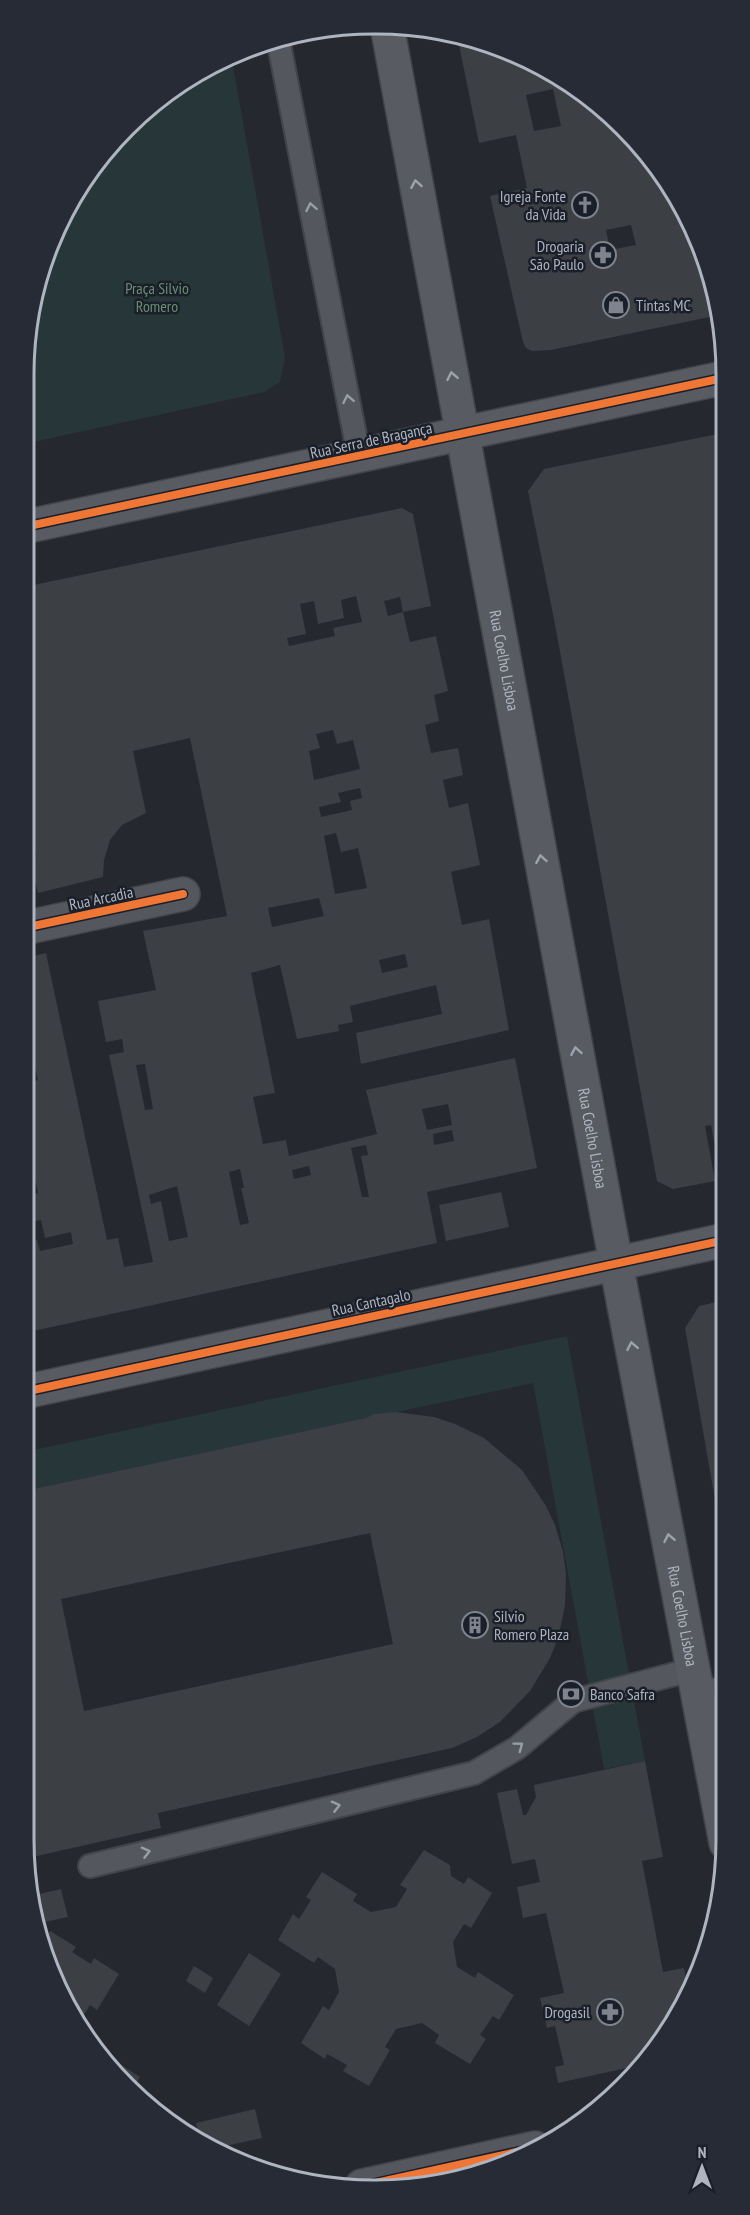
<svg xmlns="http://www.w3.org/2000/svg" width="750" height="2215" viewBox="0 0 750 2215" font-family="'PT Sans Narrow',sans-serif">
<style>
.green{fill:#273638}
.building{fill:#3c3f44;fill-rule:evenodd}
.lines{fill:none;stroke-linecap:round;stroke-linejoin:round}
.lane-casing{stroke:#414449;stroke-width:26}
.street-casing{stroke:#414449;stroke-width:36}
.secondary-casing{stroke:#414449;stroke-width:36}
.lane{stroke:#54575e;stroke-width:22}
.street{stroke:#54575e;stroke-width:33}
.secondary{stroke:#585c62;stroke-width:33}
.cycleway-casing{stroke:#1a1f29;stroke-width:11}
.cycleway{stroke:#f07635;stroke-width:8}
.oneway{stroke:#9da3ae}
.oneway2{stroke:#989ea8}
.labels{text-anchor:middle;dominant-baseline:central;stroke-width:5;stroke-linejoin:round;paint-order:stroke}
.poi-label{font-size:16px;fill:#aeb5c1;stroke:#1a1f29;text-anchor:end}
.park-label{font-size:16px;fill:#698f73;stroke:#1a1f29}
.street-label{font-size:16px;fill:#aeb5c1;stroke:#1a1f29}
.rim{fill:none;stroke:#aeb5c1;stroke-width:3}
</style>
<rect width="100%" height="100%" fill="#25292f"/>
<g class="green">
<path d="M232,60l53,297 -5,25 -16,10 -240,52v-69l12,-91 60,-122 103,-91z"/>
<path d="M567,1336l78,425 -41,8 -71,-386 -509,108v-39z"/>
</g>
<g class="building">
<path d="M457,35l9,1 104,47 69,61 60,96 20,75 -168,35 -19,1 -6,-3 -3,-6 -33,-146 37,-8 -11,-53 -37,8zM553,89l8,37 -27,5 -8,-36zM631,225l5,20 -26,5 -4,-20z"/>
<path d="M723,433l2,723 -8,2 -6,-33 -6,1 10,55 -42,8 -16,-8 -103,-562 -26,-128 16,-22z"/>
<path d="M402,508l11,6 18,92 -28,6 -3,-15 -16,4 4,15 15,-4 7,30 26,-6 12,55 -14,4 5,26 -14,4 6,28 27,-5 5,27 -20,5 6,28 19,-5 12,62 -29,7 11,53 27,-6 20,111 -148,34 -5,-31 86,-19 -6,-29 -86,21 3,16 -15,3 1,6 -42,8 -17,-74 -29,8 24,120 -22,4 10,47 23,-4 3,16 88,-22 -11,-44 149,-32 22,110 -110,24 10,51 -413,90v-90l13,-3 3,11 33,-7 -2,-12 -26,6 -4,-18 -12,2 3,12 -8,1v-38l14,-4 -4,-19 -10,2v-100l2,7 12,-3 -14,-60v-62l22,-5 61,287 11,-2 6,29 29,-5 -44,-207 15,-3 -2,-13 -16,3 -8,-41 58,-11 -13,-59 84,-15 -37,-178 -57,13 13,62 -24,12 -12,15 -6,20 -1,17 -65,16 -9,-35 7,-2 -3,-13 -9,2v-258zM356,596l6,26 -29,6 2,8 -46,10 -2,-8 19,-4 -6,-30 14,-3 4,23 26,-6 -3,-18zM333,730l4,14 16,-4 7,29 -46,11 -5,-29 11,-3 -4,-14zM360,788l2,10 -12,3 2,9 -31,7 -2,-10 22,-5 -3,-9zM336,833l5,19 17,-4 9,40 -32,6 -11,-58zM319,898l5,18 -52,11 -4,-19zM405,954l3,13 -26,6 -3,-13zM145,1064l8,45 -8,1 -9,-45zM448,1104l4,21 -25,5 -5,-21zM452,1130l2,11 -20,4 -1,-11zM366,1145l2,10 -7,1 8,41h-7l-11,-49zM309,1166l2,9 -17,4 -2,-9zM240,1169l4,19h-3l8,35 -9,2 -11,-53zM177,1186l11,51 -19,4 -8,-40 -10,3 -2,-9z"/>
<path d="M501,1192l8,35 -63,14 -7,-36z"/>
<path d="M725,1300v209l-8,2 -32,-183 14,-22z"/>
<path d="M396,1412l38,5 21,7 29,14 38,32 24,36 9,19 8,27 3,22 -1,32 -7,32 -8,20 -20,33 -30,31 -23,15 -25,11 -294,65 3,15 -133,30 -4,-18v-349l342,-73 8,-4zM370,1533l23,111 -309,67 -23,-112z"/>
<path d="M645,1761l18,96 -21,4 21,111 21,-4 4,21 -21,46 -31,31 -78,17 -3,-16 9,-2 -9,-39 -8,2 -7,-30 24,-5 -18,-80 -23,5 -6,-31 23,-5 -5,-23 -23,5 -15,-71 20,-4 6,26h3l10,-18 -2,-12z"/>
<path d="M424,1850l26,15 1,11 13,8 4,-7 24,16 -21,35 -7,-4 -11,18 4,25 18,11 3,-6 36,23 -15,25 -6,-4 -13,19 6,4 -16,25 -35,-21 4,-8 -17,-12 -26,6 -11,18 5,3 -21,36 -26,-15 4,-6 -20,-11 -2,5 -24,-16 22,-37 6,4 10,-18 -4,-23 -17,-12 -4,6 -36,-23 15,-26 6,5 12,-19 -5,-3 16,-25 35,22 -4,7 18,11 25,-5 11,-18 -7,-4z"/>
<path d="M61,1889l7,28 -28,6 -5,-28z"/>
<path d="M50,1931l26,16 -4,5 19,12 3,-6 25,16 -22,36 -7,-5 -10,16 -29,-47 -7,-33z"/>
<path d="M249,1953l32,21 -32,52 -32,-21z"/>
<path d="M194,1966l19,12 -8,15 -19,-12z"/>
<path d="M106,2055l34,22 -7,11 -22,-16 -7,-13z"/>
<path d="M255,2109l7,29 -50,11 -12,-9 -4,-17z"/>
</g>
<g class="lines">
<defs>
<g id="lane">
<path d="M279,44l80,412"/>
<path d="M90,1866l384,-93 43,-25 56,-47 121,-32"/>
</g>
<g id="street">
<path d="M24,928l159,-34"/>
<path d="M699,1700l27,-8"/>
<path d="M362,2186l173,-38"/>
</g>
<g id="secondary">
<path id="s1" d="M388,31l228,1232 110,580"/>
<path d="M24,527l699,-149"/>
<path d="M24,1392l701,-152"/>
</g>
</defs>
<use href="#lane" class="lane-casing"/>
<use href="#street" class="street-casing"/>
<use href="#secondary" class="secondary-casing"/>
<use href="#lane" class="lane"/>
<use href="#street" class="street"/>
<use href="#secondary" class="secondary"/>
<defs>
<g id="cycleway">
<path d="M24,527l699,-149"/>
<path d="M24,928l159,-34"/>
<path d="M24,1392l701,-152"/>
<path d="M362,2186l173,-38"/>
</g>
</defs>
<use href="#cycleway" class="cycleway-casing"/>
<use href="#cycleway" class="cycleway"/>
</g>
<defs><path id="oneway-chevron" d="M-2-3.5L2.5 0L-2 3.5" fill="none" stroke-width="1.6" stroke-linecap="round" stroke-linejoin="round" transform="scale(1.5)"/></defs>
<g class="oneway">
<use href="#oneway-chevron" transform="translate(416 184) rotate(-100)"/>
<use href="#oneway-chevron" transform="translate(452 376) rotate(-101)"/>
<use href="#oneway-chevron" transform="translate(541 859) rotate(-100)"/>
<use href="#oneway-chevron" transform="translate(576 1051) rotate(-100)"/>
<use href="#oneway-chevron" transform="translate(632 1346) rotate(-101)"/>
<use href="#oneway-chevron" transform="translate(669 1538) rotate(-101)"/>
</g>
<g class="oneway2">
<use href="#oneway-chevron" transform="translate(311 207) rotate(-101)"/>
<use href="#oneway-chevron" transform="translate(348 399) rotate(-101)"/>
<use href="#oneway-chevron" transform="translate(519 1746) rotate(-37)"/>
<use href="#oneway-chevron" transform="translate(336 1806) rotate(-14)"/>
<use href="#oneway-chevron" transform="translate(146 1852) rotate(-14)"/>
</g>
<defs>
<symbol id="church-ring" viewBox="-11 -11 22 22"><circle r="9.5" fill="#1a1f29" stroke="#7e848e" stroke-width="1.5"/><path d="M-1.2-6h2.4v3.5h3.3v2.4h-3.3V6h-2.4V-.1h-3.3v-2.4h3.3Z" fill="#7e848e"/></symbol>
<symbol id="pharmacy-ring" viewBox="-11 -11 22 22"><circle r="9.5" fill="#1a1f29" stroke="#7e848e" stroke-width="1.5"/><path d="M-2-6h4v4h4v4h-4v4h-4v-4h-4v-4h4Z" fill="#7e848e"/></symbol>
<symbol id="shop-ring" viewBox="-11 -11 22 22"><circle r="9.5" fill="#1a1f29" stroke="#7e848e" stroke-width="1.5"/><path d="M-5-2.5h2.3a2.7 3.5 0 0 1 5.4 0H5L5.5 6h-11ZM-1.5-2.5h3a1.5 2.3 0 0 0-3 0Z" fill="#7e848e"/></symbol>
<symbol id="building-ring" viewBox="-11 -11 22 22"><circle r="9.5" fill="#1a1f29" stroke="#7e848e" stroke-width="1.5"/><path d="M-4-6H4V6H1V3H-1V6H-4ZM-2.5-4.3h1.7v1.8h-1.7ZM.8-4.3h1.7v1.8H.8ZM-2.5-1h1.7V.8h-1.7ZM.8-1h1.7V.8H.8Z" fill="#7e848e"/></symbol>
<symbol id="bank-ring" viewBox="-11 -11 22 22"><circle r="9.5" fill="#1a1f29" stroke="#7e848e" stroke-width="1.5"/><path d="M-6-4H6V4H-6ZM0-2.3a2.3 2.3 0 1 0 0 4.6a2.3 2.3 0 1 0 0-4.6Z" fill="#7e848e"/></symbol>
</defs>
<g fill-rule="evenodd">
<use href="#church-ring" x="570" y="190" width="30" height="30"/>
<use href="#pharmacy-ring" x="588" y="240" width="30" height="30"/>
<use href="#shop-ring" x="601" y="290" width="30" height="30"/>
<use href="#building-ring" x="460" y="1610" width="30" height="30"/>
<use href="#bank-ring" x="556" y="1679" width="30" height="30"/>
<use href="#pharmacy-ring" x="595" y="1997" width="30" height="30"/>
</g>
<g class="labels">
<g class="poi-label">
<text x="566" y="196">Igreja Fonte<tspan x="566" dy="18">da Vida</tspan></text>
<text x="584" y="246">Drogaria<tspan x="584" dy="18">São Paulo</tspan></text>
<text x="636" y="305" text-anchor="start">Tintas MC</text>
<text x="494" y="1616" text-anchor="start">Silvio<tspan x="494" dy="18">Romero Plaza</tspan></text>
<text x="590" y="1694" text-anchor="start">Banco Safra</text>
<text x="590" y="2012">Drogasil</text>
</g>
<g class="park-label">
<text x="157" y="288">Praça Silvio<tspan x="157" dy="18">Romero</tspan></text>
</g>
<g class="street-label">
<text transform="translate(371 440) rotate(-12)">Rua Serra de Bragança</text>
<text stroke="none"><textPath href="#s1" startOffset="640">Rua Coelho Lisboa</textPath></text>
<text transform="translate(101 898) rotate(-12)">Rua Arcadia</text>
<text stroke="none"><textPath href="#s1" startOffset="1126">Rua Coelho Lisboa</textPath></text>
<text transform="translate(371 1302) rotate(-12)">Rua Cantagalo</text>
<text stroke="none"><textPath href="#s1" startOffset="1612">Rua Coelho Lisboa</textPath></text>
</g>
</g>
<path d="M0 0H750V2215H0ZM374 34H376A340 340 0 0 1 716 374V1840A340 340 0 0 1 376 2180H374A340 340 0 0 1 34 1840V374A340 340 0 0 1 374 34Z" fill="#262b35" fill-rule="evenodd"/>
<path class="rim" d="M374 34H376A340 340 0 0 1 716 374V1840A340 340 0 0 1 376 2180H374A340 340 0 0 1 34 1840V374A340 340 0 0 1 374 34Z"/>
<g transform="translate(702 2167)" stroke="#1a1f29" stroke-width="4.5" paint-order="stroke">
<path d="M0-4.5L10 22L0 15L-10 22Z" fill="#aeb5c1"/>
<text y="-9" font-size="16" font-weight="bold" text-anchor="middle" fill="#aeb5c1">N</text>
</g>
</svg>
